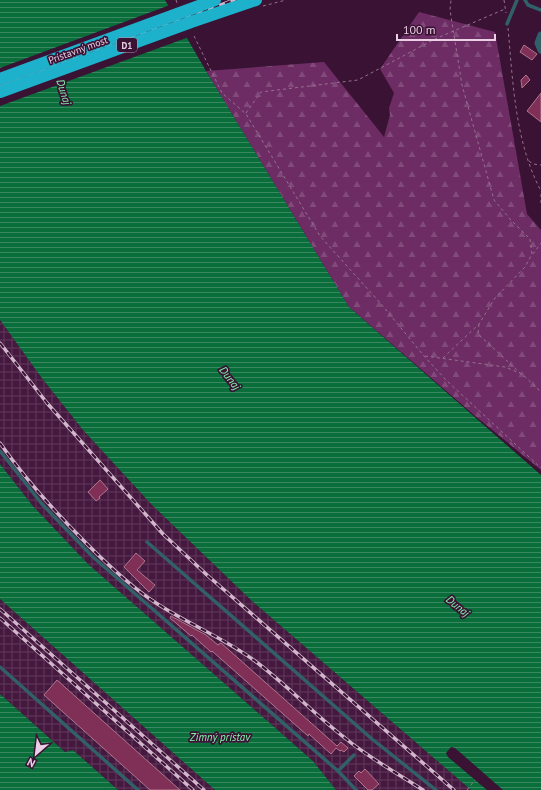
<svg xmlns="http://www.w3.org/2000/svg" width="541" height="790" viewBox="0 0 541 790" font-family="'PT Sans',sans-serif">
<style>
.industrial{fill:url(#industrial-grid)}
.forest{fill:url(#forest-firs)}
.water{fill:url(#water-rules)}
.pier{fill:#391234}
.building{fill:#803056;stroke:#b0768e}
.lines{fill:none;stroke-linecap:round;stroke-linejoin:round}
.path{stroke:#94738e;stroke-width:1;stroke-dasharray:3 3;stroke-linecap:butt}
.service{stroke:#316069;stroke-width:3.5}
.minor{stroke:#316069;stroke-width:7}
.rail-casing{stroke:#d2b6cc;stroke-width:3.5}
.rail{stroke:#391234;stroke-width:2;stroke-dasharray:6;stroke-linecap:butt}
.path-bridge{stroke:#94738e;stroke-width:1;stroke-dasharray:3 3;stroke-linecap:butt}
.motorway-bridge{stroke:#1eb1cb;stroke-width:12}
.labels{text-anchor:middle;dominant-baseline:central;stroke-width:3.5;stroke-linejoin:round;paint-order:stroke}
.shield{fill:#391234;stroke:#b597af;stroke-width:1}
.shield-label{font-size:9px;font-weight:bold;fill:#ead0e4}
.street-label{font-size:10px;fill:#ead0e4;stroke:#391234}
.water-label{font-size:11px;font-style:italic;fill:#84f5aa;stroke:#391234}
</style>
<defs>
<pattern id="industrial-grid" width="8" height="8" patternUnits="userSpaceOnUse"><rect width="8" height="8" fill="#45183f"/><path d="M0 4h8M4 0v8" fill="none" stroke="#60395b"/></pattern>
<pattern id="forest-firs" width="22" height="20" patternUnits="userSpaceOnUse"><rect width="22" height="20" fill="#6d2c64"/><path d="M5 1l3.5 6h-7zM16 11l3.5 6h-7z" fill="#824a7a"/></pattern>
<pattern id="water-rules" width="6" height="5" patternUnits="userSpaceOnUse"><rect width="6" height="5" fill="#0a6e3b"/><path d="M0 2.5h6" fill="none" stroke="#3a8861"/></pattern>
</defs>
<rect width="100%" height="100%" fill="#391234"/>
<g class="industrial">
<path d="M0,320l41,57 42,53 69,75 100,96 219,189h-135l-23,-29 -225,-197 -56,-59 -32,-41z"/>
<path d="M0,599l215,191h-97l-45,-40 -8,2 -65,-58z"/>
</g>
<path class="forest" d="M419,12l76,20 32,182 14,16v240l-67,-55 -125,-108 -143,-236 118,-9 60,75 6,-22 -1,-7 5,-15 -14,-24z"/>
<g class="water">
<path d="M0,0h165l41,71 143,236 192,168v315h-70l-219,-189 -100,-96 -69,-75 -42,-53 -41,-57z"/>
<path d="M0,464l32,41 56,59 225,197 23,29h-121l-215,-191z"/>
<path d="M0,694l65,58 8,-2 45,40h-118z"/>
</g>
<g class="pier">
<path d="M170,5l19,32 -189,69v-38z"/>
<path d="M451,747l4,1 48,42h-16l-39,-33 -2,-4z"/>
</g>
<g class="building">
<path d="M524,45l13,9 -5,6 -12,-8z"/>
<path d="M526,75l4,5 -8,8 -1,-8z"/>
<path d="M541,93v29l-14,-11z"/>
<path d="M100,480l8,9 -9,8 1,1 -4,3 -8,-9z"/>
<path d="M136,553l9,8 -8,9 18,15 -6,7 -25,-25z"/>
<path d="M171,616l35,19 12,10 3,-2 116,103 4,-4 7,6 -4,4 -3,-2 -1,1 -4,-3 -5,6 -22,-20 -1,2 -96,-85 -1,1 -19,-17 -1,1 -21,-18z"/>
<path d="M57,680l123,110h-30l-106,-95z"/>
<path d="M365,769l14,15 -7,6h-4l-14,-14 5,-5 2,2z"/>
</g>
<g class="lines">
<g class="path">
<path d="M176,0l1,3"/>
<path d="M504,0l2,13"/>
<path d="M508,28c5,55 7,114 33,163"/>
<path d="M194,36l28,57 24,21 74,122 62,69 42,51 22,24 95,88"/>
<path d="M246,113l15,-21 97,-12 77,-41 70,-30"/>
<path d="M529,161l4,3 8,1"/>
<path d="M541,194v10"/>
<path d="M533,254l8,-11"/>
<path d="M479,324l-1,10 42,39"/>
<path d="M425,356l80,11 17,7 19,18"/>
<path d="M443,358l36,-34 16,-26 30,-31 7,-13 -2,-15 -20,-20 -16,-19 -32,-115 -12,-75 1,-10"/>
<path d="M467,790l8,-10"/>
</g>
<g class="service">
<path d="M525,0l3,5 13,5"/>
<path d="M507,24l10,-24"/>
<path d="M0,451l42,53 51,53 245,214 18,19"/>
<path d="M147,542l225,197 64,51"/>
<path d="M0,667l138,123"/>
<path d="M338,771l16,-16"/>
</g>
<path class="minor" d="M541,35l-3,8 3,7"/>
<defs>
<g id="rail">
<path d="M0,87l234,-87"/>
<path d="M0,343l47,60 116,131 44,41 247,215"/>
<path d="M0,443c25,36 55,69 87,101 21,21 44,43 69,59 32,21 68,35 99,58 32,24 59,53 90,77 24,20 52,35 78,52"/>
<path d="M0,609l204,181"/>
<path d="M0,618l193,172"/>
</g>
</defs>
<use href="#rail" class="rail-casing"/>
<use href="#rail" class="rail"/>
<path class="path-bridge" d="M263,6l23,-6"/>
<g class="motorway-bridge">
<path d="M0,79l215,-79"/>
<path d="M0,92l191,-70 65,-22"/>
</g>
</g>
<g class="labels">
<rect class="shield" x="117" y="38" width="20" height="14" rx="3"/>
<g class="shield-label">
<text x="127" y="45">D1</text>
</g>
<g class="street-label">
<text transform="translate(78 50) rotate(-20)">Prístavný most</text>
</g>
<g class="water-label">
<text transform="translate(64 92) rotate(73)">Dunaj</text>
<text transform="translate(230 378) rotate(52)">Dunaj</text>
<text transform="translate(458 606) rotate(39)">Dunaj</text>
<text x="220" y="737">Zimný prístav</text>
</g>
</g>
<g transform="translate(36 754) rotate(208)" stroke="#391234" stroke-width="3" paint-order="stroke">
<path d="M0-3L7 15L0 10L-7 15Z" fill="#ead0e4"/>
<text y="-6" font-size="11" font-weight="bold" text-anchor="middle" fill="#ead0e4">N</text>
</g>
<path d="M397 34v6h98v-6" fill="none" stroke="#ead0e4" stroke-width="2"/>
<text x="403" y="34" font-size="12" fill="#ead0e4" stroke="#391234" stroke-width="3" paint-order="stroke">100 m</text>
</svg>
